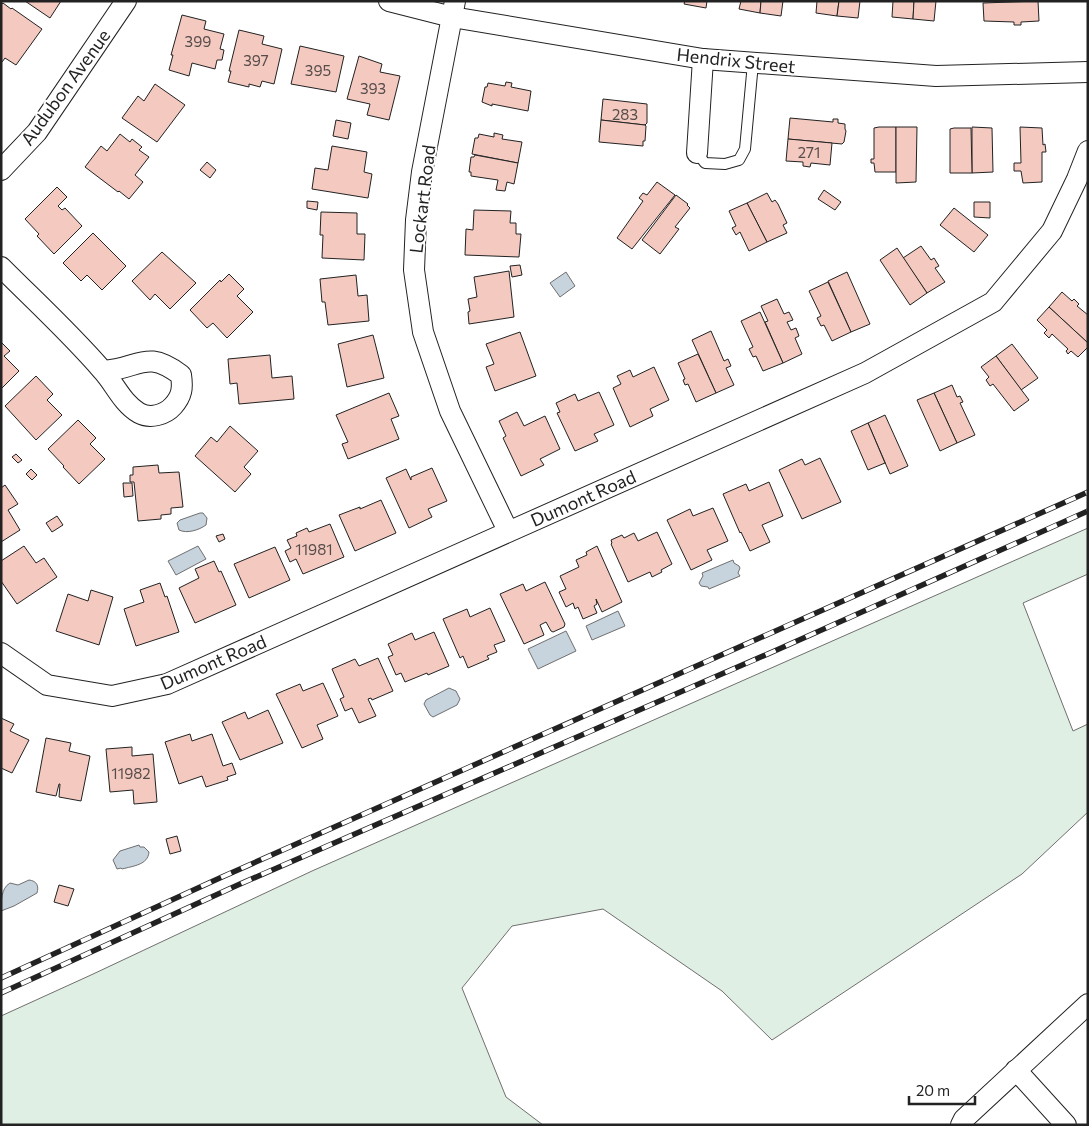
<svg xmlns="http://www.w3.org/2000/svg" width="1089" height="1126" viewBox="0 0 1089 1126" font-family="Commissioner,sans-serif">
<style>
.green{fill:#e0efe3;stroke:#6f6f6f}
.water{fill:#c7d3dd;stroke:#6f6f6f}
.building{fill:#f3c9c0;stroke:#222}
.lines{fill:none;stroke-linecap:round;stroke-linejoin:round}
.lane-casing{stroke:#222;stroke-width:12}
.street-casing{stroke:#222;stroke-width:22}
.lane{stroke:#fff;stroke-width:10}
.street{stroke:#fff;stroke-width:20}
.rail-casing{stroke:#222;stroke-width:5.5}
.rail{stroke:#fff;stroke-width:4;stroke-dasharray:11;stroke-linecap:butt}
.labels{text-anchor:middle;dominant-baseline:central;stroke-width:4;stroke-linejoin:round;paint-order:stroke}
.number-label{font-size:15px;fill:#564c4a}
.street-label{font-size:18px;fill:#222;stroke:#fff}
</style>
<rect width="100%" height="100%" fill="#fff"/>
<path class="green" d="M1088,528v46l-65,29 50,128 15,-7v88l-66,62 -250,166 -50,-49 -119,-82 -91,17 -50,62 44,109 37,28h-542v-109l90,-41 221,-104z"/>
<g class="water">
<path d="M566,272l9,14 -15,11 -10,-14z"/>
<path d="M200,513h3l4,5 -1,7c-7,5 -19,9 -27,5l-2,-7 3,-3z"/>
<path d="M198,546l8,13 -30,16 -8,-14z"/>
<path d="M733,560l1,3 5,3 1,2 -2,5 2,3 -31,13 -1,-2 -7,-1 -2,-3 4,-7 -1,-3z"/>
<path d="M618,611l7,15 -33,14 -6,-14z"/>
<path d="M566,631l10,20 -38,18 -10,-20z"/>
<path d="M449,688l7,3 4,8 -3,6 -24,12 -3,-2 -6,-11 2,-4z"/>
<path d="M139,845l1,2h4l5,5c-1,13 -16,14 -27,17l-1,-1 -4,1 -4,-9 7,-9z"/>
<path d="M29,880c8,1 10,6 8,13l-23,13 -13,5c0,-9 0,-23 9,-28l8,2z"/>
</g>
<g class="building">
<path d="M25,1h36l-11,17z"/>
<path d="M685,1h22l-1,7 -22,-4z"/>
<path d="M741,1h20l-1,12 -21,-4z"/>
<path d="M761,1h22l-2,15 -21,-3z"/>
<path d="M817,1h22l-2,15 -21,-3z"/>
<path d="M839,1h21l-2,17 -21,-2z"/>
<path d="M893,1h21l-1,18 -21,-2z"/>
<path d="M914,1h22l-2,20 -21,-2z"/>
<path d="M1038,1l1,20 -18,1v3h-7v-3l-30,-1 -1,-18z"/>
<path d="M3,3l8,6 1,-1 30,21 -26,36 -11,-7 -3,4 -1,-1v-56z"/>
<path d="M182,15l24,6 -2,8 20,5 -4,15 4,1 -2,10h-5l-2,9 -23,-6 -3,13 -20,-6 4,-15h-2z"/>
<path d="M239,30l25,6 -2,8 20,5 -8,35 -12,-3 -2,6 -11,-3v3l-21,-5 3,-11h-2z"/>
<path d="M300,46l44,10 -8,36 -45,-8z"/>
<path d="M359,56l23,8 -2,8 20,4 -11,44 -22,-5 3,-11 -23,-5z"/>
<path d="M506,82l6,1 -1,4 20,4 -3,20 -36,-7v2l-10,-4 3,-15h2l1,-4 17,3z"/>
<path d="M155,84l30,21 -28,37 -35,-24 16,-22 6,5z"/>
<path d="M603,99l44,5v19l-2,2 -44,-5z"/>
<path d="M790,118l43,4v-3h5v4l7,1v5l1,2 -2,11 -2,2 -54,-5z"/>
<path d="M336,120l15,3 -3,16 -15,-3z"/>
<path d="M601,120l44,5 1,1 -1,15h-2v5l-44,-4z"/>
<path d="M879,127h17v45h-21l-1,-9h-3v-4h3v-31z"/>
<path d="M896,127h21l-1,55 -20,1z"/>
<path d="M972,127l20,1 1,44 -21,1z"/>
<path d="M1020,127l22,1 1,17 2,-1 1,8h-4v30l-19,1 -2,-12h-7v-8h7z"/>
<path d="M954,128h17l1,45h-22v-44z"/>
<path d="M494,133l9,2 -1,4 20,3 -4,21 -46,-9 3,-16h3l1,-4 15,3z"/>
<path d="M120,134l10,8 2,-3 10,8 -3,3 10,7 -14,18 8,7 -14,17 -10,-8 -1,1 -33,-25 16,-21 6,5z"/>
<path d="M788,139l44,4 -2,22 -19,-2 -1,4 -7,-1v-4l-17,-1z"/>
<path d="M332,146l35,6 -3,20 8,2 -4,24 -56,-9 3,-21 13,2z"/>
<path d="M475,155l43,8 -4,21 -7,-2 -2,9 -9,-1 2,-10 -27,-4v-4h-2l2,-15h3z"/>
<path d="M207,162l9,8 -6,8 -10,-8z"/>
<path d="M657,182l18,13 -43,54 -15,-11 26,-37 -4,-3 4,-5 4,2z"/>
<path d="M57,187l10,10 -9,9 4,4 3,-2 17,18 -28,28 -17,-18 2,-2 -14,-15z"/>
<path d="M824,190l17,12 -6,8 -17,-11z"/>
<path d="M767,193l5,9 3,-2 3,4 9,19 -4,2 4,8 -20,9 -20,-39z"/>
<path d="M676,195l12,9 -1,1 3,3 -15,19 4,2 -19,25 -18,-14z"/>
<path d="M307,201l11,1 -1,8 -10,-2z"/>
<path d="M974,202h16v16l-16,-1z"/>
<path d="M747,203l20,39 -18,9 -9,-19 -4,3 -4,-7 4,-2 -7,-15z"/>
<path d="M954,208l34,27 -14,17 -34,-27z"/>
<path d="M474,210l37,1 -1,12h6v11h5l-2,23 -54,-2 1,-26 7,1z"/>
<path d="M321,212l36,1v21h8l-1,26 -42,-2 1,-23h-3z"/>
<path d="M93,233l33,33 -24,24 -15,-15 -6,6 -18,-18z"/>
<path d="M921,246l10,14 3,-2 5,8 -4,2 10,14 -18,11 -24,-35z"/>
<path d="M897,248l30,45 -17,12 -30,-45z"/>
<path d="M162,252l34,31 -26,26 -15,-15 -5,6 -18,-19z"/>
<path d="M520,265l2,10 -10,2 -2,-11z"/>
<path d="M509,271l5,46 -45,7 -1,-12 2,-1 -2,-12 9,-2 -3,-20z"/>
<path d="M847,272l23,52 -19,8 -23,-51z"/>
<path d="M229,274l15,15 -7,7 16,16 -26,26 -14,-15 -6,5 -17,-18 30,-30 1,2z"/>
<path d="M356,275l2,21 9,-1 2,26 -41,4 -3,-23h-3l-2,-23z"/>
<path d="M828,282l23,50 -19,9 -8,-16 -3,1 -4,-8 4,-2 -12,-25z"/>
<path d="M1062,292l10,9 2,-2 5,5 -2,2 11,9v28l-39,-36z"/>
<path d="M777,299l7,15 5,-2 4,8 -6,2 4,8 5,-2 3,8 -4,2 7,16 -19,9 -18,-41 3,-1 -7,-15z"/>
<path d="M1049,307l39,36v4l-10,10 -7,-6 -3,3 -2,-3 2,-2 -16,-15 -3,4 -5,-5 3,-3 -10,-10z"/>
<path d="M760,312l23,51 -20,8 -7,-15 -3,1 -4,-8 4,-2 -12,-26z"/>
<path d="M711,331l13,30 4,-2 3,7 -5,2 8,17 -18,8 -24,-53z"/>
<path d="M520,332l16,44 -41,15 -9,-24 8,-3 -8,-20z"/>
<path d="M373,335l11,43 -37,9 -9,-43z"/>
<path d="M1,342l9,9 -6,5 15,15 -18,18z"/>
<path d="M1012,344l26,34 -17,12 -25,-34z"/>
<path d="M698,354l18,39 -20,9 -8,-18 -3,1 -2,-5 2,-1 -7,-16z"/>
<path d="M270,355l2,23 20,-2 2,23 -55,5 -2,-21 -7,1 -2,-25z"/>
<path d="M996,356l33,44 -15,11 -21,-27 -3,2 -4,-6 3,-3 -8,-10z"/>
<path d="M654,367l15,33 -19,9 3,7 -23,11 -17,-39 8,-4 -4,-8 13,-6 3,7z"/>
<path d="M36,376l17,18 -6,6 15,15 -26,25 -31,-34z"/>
<path d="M952,385l5,12 3,-1 3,6 -3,1 15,32 -18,8 -23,-50z"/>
<path d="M599,392l15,33 -20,9 4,7 -23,10 -18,-38 3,-1 -4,-9 19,-9 3,7z"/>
<path d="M389,393l10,23 -8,3 8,20 -51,20 -6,-15 6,-2 -12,-27z"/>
<path d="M934,393l23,50 -17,8 -23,-51z"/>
<path d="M517,412l7,14 21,-10 15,33 -20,10 4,6 -23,11 -18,-38 3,-2 -7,-15z"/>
<path d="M885,415l23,51 -18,8 -22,-51z"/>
<path d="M78,420l18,18 -6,6 15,15 -26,25 -16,-17 1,-1 -16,-17z"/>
<path d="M868,423l17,40 -17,7 -17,-39z"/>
<path d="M230,426l28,25 -14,16 7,7 -16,18 -40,-36 16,-19 6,5z"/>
<path d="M16,454l6,6 -4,3 -6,-6z"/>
<path d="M820,458l21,44 -39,17 -23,-49 23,-11 3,6z"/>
<path d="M158,465l1,8 20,-1 4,35 -12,1v6l-10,1v4l-23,2 -4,-39h-4v-7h3v-8z"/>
<path d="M432,468l15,33 -19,8 4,8 -23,11 -23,-50 20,-9 5,11v-3z"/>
<path d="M31,469l6,6 -5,5 -6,-6z"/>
<path d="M769,482l14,34 -21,9 8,17 -20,9 -9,-19 -1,1 -17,-39 23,-10 3,7z"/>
<path d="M123,483h9l1,13 -9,1z"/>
<path d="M5,485l13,19 -10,6 12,20 -19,12v-54z"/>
<path d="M381,500l15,33 -41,18 -16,-36 21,-8v2z"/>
<path d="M713,508l15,33 -21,9 5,10 -21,10 -24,-50 23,-11 3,7z"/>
<path d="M57,516l6,9 -11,7 -6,-9z"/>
<path d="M330,524l14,33 -41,17 -7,-15 -6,3 -5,-11 6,-3 -4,-8 10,-4 -1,-3 11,-5 2,4z"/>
<path d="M657,532l15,32 -11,6 1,2 -10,5 -2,-5 -22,10 -17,-38 1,-1 -1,-3 11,-5 2,3 10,-5 4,8z"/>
<path d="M223,534l2,5 -6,3 -3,-6z"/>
<path d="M24,546l12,17 8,-5 13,19 -40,27 -16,-23v-20z"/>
<path d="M597,546l25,56 -20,10 -6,-13 1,5 -3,2 3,7 -14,6 -5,-12 -3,2 -2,-6 -7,4 -7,-15 7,-3 -6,-13 19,-9 -3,-7 11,-5 -1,-3z"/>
<path d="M275,547l15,33 -41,18 -15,-34z"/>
<path d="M214,561l5,11 2,-1 15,34 -41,18 -16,-35 20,-10 -4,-9z"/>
<path d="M545,582l20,42 -1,3 -11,5 -2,-1 -5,-9 -6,3 4,10 -20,9 -24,-50 23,-10 3,7z"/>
<path d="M160,583l5,14 2,-1 12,36 -43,14 -12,-37 20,-7 -4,-12z"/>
<path d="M91,590l22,7 -14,48 -43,-14 12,-37 20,7z"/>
<path d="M490,608l15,33 -11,4 3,7 -10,4 2,3 -21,9 -5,-12 -3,2 -17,-39 24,-10 3,8z"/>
<path d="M434,632l15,34 -21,9 -1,-2 -22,9 -4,-9 -5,2 -8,-18 5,-2 -5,-11 24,-11 3,7z"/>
<path d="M378,658l15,33 -21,9 -1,-2 -3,1 8,17 -17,7 -7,-15 -7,3 -5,-12 4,-2 -12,-28 23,-10 4,7z"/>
<path d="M323,683l15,33 -21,9 6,14 -21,9 -26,-54 24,-10 3,7z"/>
<path d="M268,710l15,33 -43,17 -18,-38 23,-10 3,7z"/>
<path d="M1,718l13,6 -4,7 19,9 -17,33 -11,-5z"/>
<path d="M190,734l2,7 20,-7 11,32 9,-3 4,11 -9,3 1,3 -22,7 -4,-11 -23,8 -14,-42z"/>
<path d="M46,738l25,5 -2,8 21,5 -9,45 -22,-4 1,-13h-1l-3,12 -20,-4z"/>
<path d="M132,747v9l21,-2 4,48 -23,2 -1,-14 -23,2 -4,-43z"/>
<path d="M177,836l4,15 -11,3 -4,-15z"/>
<path d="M59,885l15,4 -6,17 -14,-4z"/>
</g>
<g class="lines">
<defs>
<path id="lane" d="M697,153l8,10 20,1 14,-4 6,-11 8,-86"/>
<g id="street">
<path d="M389,1l63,16 251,42 233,17 152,-4"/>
<path d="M455,1l-33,171 -6,48 -2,50 9,62 27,79 58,120"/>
<path d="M697,153l6,-94"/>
<path d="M1,170l36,-38 89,-131"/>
<path d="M1,267c34,34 70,67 101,103 13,14 20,33 37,43 11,6 26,2 34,-7 9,-10 10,-18 8,-31 -36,-27 -41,-6 -78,-4"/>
<path d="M1,653l46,32 65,11 55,-12 698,-311 128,-71 59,-71 25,-52 11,-28"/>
<path d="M1016,1070l50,55"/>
<path d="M961,1125l3,-6 124,-115"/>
</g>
</defs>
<use href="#lane" class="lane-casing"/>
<use href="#street" class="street-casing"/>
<use href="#lane" class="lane"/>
<use href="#street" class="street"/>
<defs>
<g id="rail">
<path d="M1,978l221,-101 866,-385"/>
<path d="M1,993l239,-109 530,-231 318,-142"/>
</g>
</defs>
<use href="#rail" class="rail-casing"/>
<use href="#rail" class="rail"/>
</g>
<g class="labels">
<g class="number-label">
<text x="198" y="41">399</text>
<text x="256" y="60">397</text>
<text x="318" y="70">395</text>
<text x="373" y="88">393</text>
<text x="625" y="114">283</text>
<text x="809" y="152">271</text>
<text x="314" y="549">11981</text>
<text x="131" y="773">11982</text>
</g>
<g class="street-label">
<text transform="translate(736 60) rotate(6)">Hendrix Street</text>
<text transform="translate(65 87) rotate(-54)">Audubon Avenue</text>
<text transform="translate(422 199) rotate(-83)">Lockart Road</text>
<text transform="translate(583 498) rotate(-24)">Dumont Road</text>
<text transform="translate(213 662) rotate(-23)">Dumont Road</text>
</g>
</g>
<rect width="1089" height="1126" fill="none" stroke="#222222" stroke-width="5"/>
<path d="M909 1096v8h66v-8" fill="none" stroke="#222222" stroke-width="2.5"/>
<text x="916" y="1096" font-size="15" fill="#222222" stroke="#ffffff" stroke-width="4" paint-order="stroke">20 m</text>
</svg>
